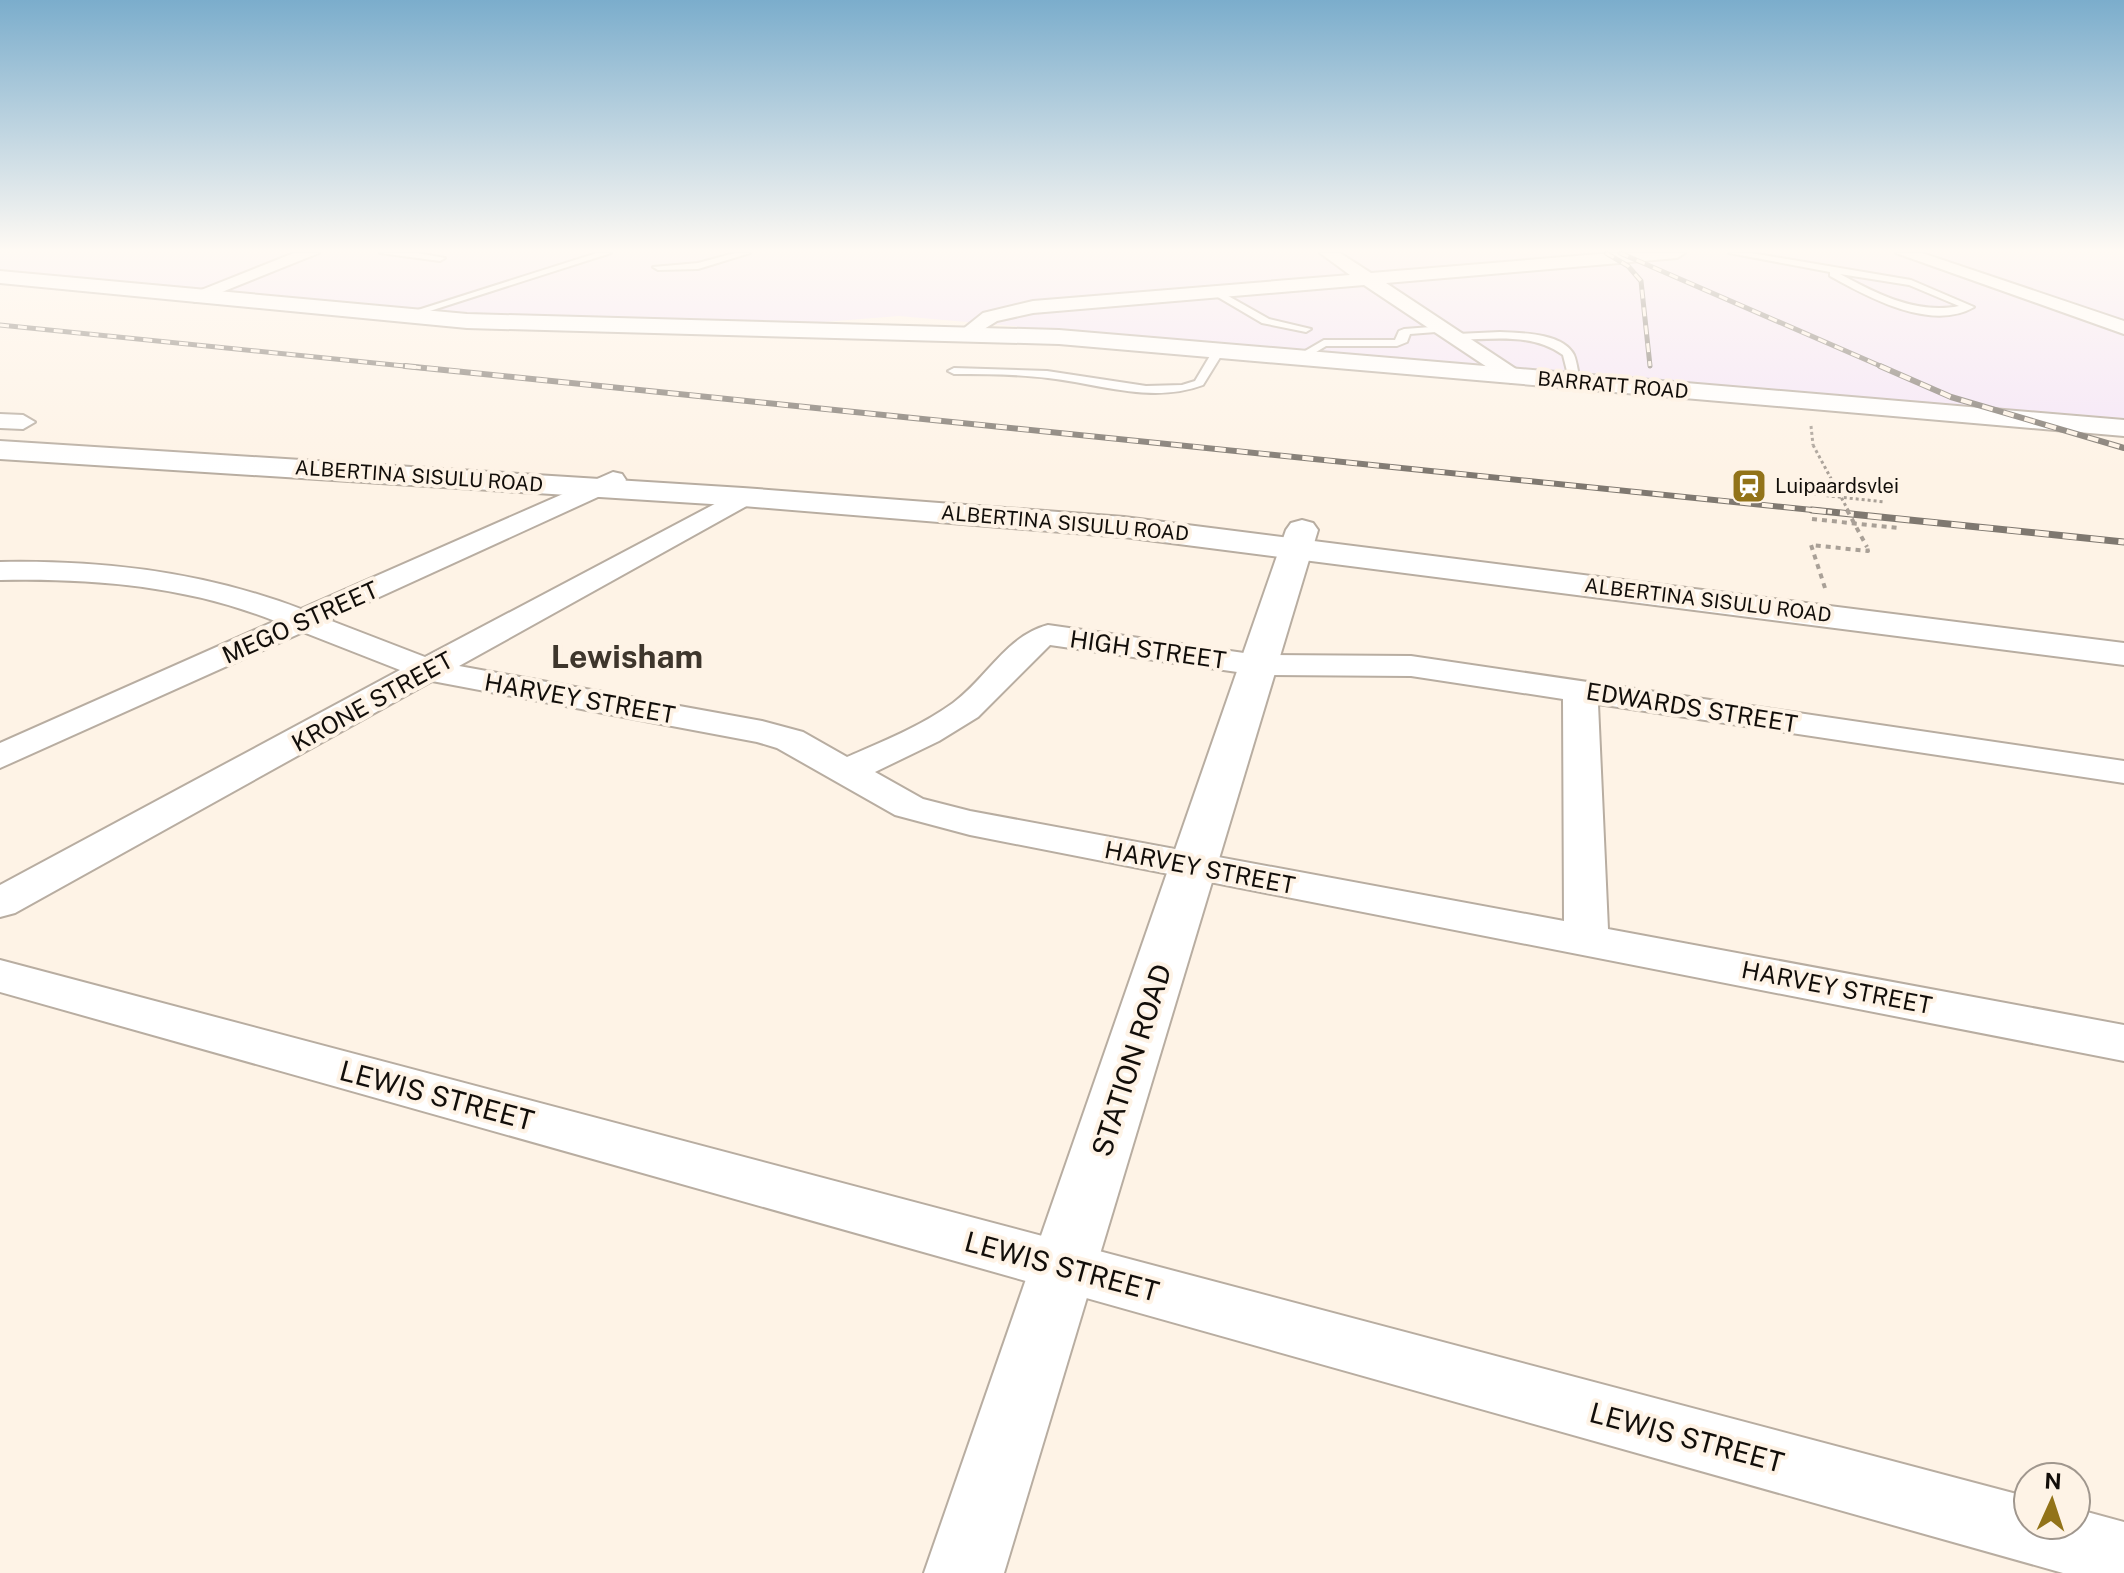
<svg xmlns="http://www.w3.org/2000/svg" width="2124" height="1573" viewBox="0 0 2124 1573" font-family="'Public Sans',sans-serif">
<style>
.industrial{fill:#f4e5f8}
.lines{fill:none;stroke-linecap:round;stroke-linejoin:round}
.lane-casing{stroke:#b8ada1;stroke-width:4}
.street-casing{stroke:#b8ada1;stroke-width:4}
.secondary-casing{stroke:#b8ada1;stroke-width:4}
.primary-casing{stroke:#b8ada1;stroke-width:4}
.path-far1{stroke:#a9a097;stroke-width:3;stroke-dasharray:3 3;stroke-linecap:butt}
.path{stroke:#a9a097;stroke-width:4;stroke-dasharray:5 5;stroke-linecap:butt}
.lane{fill:#fff;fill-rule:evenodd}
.street{fill:#fff;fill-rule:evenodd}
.secondary{fill:#fff;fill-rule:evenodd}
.primary{fill:#fff;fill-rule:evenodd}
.rail-far2-casing{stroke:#7f7870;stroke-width:5}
.rail-far1-casing{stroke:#7f7870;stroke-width:6}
.rail-casing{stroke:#7f7870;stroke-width:7}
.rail-far2{stroke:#fef3e6;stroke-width:3;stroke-dasharray:9;stroke-linecap:butt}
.rail-far1{stroke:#fef3e6;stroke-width:4;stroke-dasharray:11;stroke-linecap:butt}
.rail{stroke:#fef3e6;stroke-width:5;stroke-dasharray:14;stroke-linecap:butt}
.path-bridge-far1{stroke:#a9a097;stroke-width:3;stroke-dasharray:3 3;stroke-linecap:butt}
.path-bridge{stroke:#a9a097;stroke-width:4;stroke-dasharray:5 5;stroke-linecap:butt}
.labels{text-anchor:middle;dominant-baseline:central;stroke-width:8;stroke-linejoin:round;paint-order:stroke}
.far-street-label{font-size:20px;fill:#120e0a;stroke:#fef3e6}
.far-poi-label{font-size:20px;fill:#120e0a;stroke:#fef3e6;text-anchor:start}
.street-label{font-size:24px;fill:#120e0a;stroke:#fef3e6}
.near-street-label{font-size:28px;fill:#120e0a;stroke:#fef3e6}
.district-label{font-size:32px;font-weight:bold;fill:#3e362c;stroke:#fef3e6}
</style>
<rect width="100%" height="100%" fill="#fef3e6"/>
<path class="industrial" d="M0,253h2124v165l-619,-48 -606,-54 -101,8 -339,-8 -459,-47z"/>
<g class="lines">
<defs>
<g id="lane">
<path d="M380,253h37l28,5 -5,3z"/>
<path d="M597,253h14l-203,65 -9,-2z"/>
<path d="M735,253h15l-52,16 -40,1 -5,-3 45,-4z"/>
<path d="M1729,253h22l160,27 63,27c-43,25 -106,-10 -144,-31v-4zM1840,274l69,11 50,21c-42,9 -84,-13 -119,-32z"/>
<path d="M1214,288l55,31 42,10 -5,3 -44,-9 -51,-30z"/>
<path d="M1445,326l5,3 -1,2 -39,3 -3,8 -10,4h-71l-23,14 -10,-2 31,-18h71l4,-9 5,-2z"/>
<path d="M1500,332c21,1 63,1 74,23 3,7 4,18 6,26l-10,2 -7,-28c-30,-22 -70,-16 -106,-15l-5,-3 5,-3z"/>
<path d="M1214,349l10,2 -21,34c-51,19 -103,-1 -155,-7 -31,-4 -63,-4 -94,-4l-6,-3 6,-3 93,3 99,15 36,-1 13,-4z"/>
</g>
<g id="street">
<path d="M294,253h25l-117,47 -7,2 -9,-6z"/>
<path d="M1320,253h20l31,20 241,-20h73l-8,5 -291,25 133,88 3,5 -3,5 -8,2 -147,-98 -331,28 -36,8 -29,18 -10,-6 25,-20 50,-12 317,-26z"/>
<path d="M1896,253h26l202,68v13z"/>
<path d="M0,414l23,1 12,7 -12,7 -23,-1z"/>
<path d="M613,472l9,2 4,6 -4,6 -293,134 96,37 318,-168 9,2 4,6 -4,6 -293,163 303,55 41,11 44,25c37,-16 74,-31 106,-54 34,-25 53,-67 95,-78l210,30 153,1 713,105v22l-526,-79 10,225 516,96v36l-1154,-226 -75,-20 -118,-67 -20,-6 -325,-61 -417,232 -15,4v-32l400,-215 -97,-38 -303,136v-25l275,-122c-88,-35 -181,-43 -275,-41v-18c103,-2 204,10 301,47zM1050,645l208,30 153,1 152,23 1,222 -594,-110 -47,-12 -48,-27 64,-31 39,-24z"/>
<path d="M0,960l2028,537v28h48v-16l48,13v51h-61l-2063,-581z"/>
</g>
<g id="secondary">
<path d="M0,271l467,43 592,16 1065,90v16l-1065,-92 -592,-16 -467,-45z"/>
<path d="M1302,520l11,3 5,7 -314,1043h-80l362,-1043 5,-7z"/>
</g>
<path id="primary" d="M0,441l743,47 381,29 1000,126v22l-1000,-128 -381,-31 -743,-47z"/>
</defs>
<use href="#lane" class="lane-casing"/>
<use href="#street" class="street-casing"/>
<use href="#secondary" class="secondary-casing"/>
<use href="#primary" class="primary-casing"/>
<g class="path-far1">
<path d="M1811,426l2,19"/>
<path d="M1802,493l83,9"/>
</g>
<g class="path">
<path d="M1812,519l86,9"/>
<path d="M1825,588l-14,-43 57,6 -1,-4"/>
</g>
<use href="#lane" class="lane"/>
<use href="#street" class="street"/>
<use href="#secondary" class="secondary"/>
<use href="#primary" class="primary"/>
<defs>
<g id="rail-far2">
<path d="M1606,253l22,13 13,15 9,85"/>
<path d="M1620,253l265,115"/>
<path d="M0,325l424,43"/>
</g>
<g id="rail-far1">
<path d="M405,366l1427,146"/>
<path d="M1880,366l71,31 173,51"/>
</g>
<path id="rail" d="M1812,510l312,32"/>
</defs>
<use href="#rail-far2" class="rail-far2-casing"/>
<use href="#rail-far1" class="rail-far1-casing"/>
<use href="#rail" class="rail-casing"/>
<use href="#rail-far2" class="rail-far2"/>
<use href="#rail-far1" class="rail-far1"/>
<use href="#rail" class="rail"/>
<path class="path-bridge-far1" d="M1813,445l36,67"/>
<path class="path-bridge" d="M1847,510l20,37"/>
</g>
<linearGradient id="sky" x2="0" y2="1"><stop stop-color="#7badcc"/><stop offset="0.53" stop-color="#fffaf4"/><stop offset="1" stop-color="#fffaf4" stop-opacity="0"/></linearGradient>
<rect width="2124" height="473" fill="url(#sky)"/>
<defs>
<symbol id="station-square" viewBox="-11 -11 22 22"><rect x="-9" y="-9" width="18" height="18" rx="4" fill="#927319" stroke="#fef3e6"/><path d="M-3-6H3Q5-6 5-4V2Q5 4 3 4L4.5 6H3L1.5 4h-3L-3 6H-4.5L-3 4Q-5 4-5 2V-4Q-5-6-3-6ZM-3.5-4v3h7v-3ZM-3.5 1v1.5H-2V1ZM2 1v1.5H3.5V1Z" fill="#fff"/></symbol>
</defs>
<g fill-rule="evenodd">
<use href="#station-square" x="1729" y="466" width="40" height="40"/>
</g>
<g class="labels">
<g class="far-street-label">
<text transform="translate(1613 385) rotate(5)">BARRATT ROAD</text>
<text transform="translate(419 476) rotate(4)">ALBERTINA SISULU ROAD</text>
<text transform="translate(1065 523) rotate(5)">ALBERTINA SISULU ROAD</text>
<text transform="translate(1708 600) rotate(7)">ALBERTINA SISULU ROAD</text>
</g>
<g class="far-poi-label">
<text x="1775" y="486">Luipaardsvlei</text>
</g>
<g class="street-label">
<text transform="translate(300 622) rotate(-24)">MEGO STREET</text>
<text transform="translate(1148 649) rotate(8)">HIGH STREET</text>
<text transform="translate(580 698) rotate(10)">HARVEY STREET</text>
<text transform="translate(372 701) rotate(-29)">KRONE STREET</text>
<text transform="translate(1692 707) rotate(9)">EDWARDS STREET</text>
<text transform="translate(1200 867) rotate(11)">HARVEY STREET</text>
<text transform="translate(1837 987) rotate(11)">HARVEY STREET</text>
</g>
<g class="near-street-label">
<text transform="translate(1131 1060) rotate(-72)">STATION ROAD</text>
<text transform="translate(437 1095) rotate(15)">LEWIS STREET</text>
<text transform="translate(1062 1266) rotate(15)">LEWIS STREET</text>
<text transform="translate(1687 1437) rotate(15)">LEWIS STREET</text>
</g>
<g class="district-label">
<text x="627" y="656">Lewisham</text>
</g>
</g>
<g transform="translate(2052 1501) rotate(3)"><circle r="38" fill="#fef3e6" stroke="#a0978e" stroke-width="2"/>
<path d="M0-6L14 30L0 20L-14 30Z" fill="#927319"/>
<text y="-12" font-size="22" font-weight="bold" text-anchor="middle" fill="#120e0a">N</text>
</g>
</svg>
